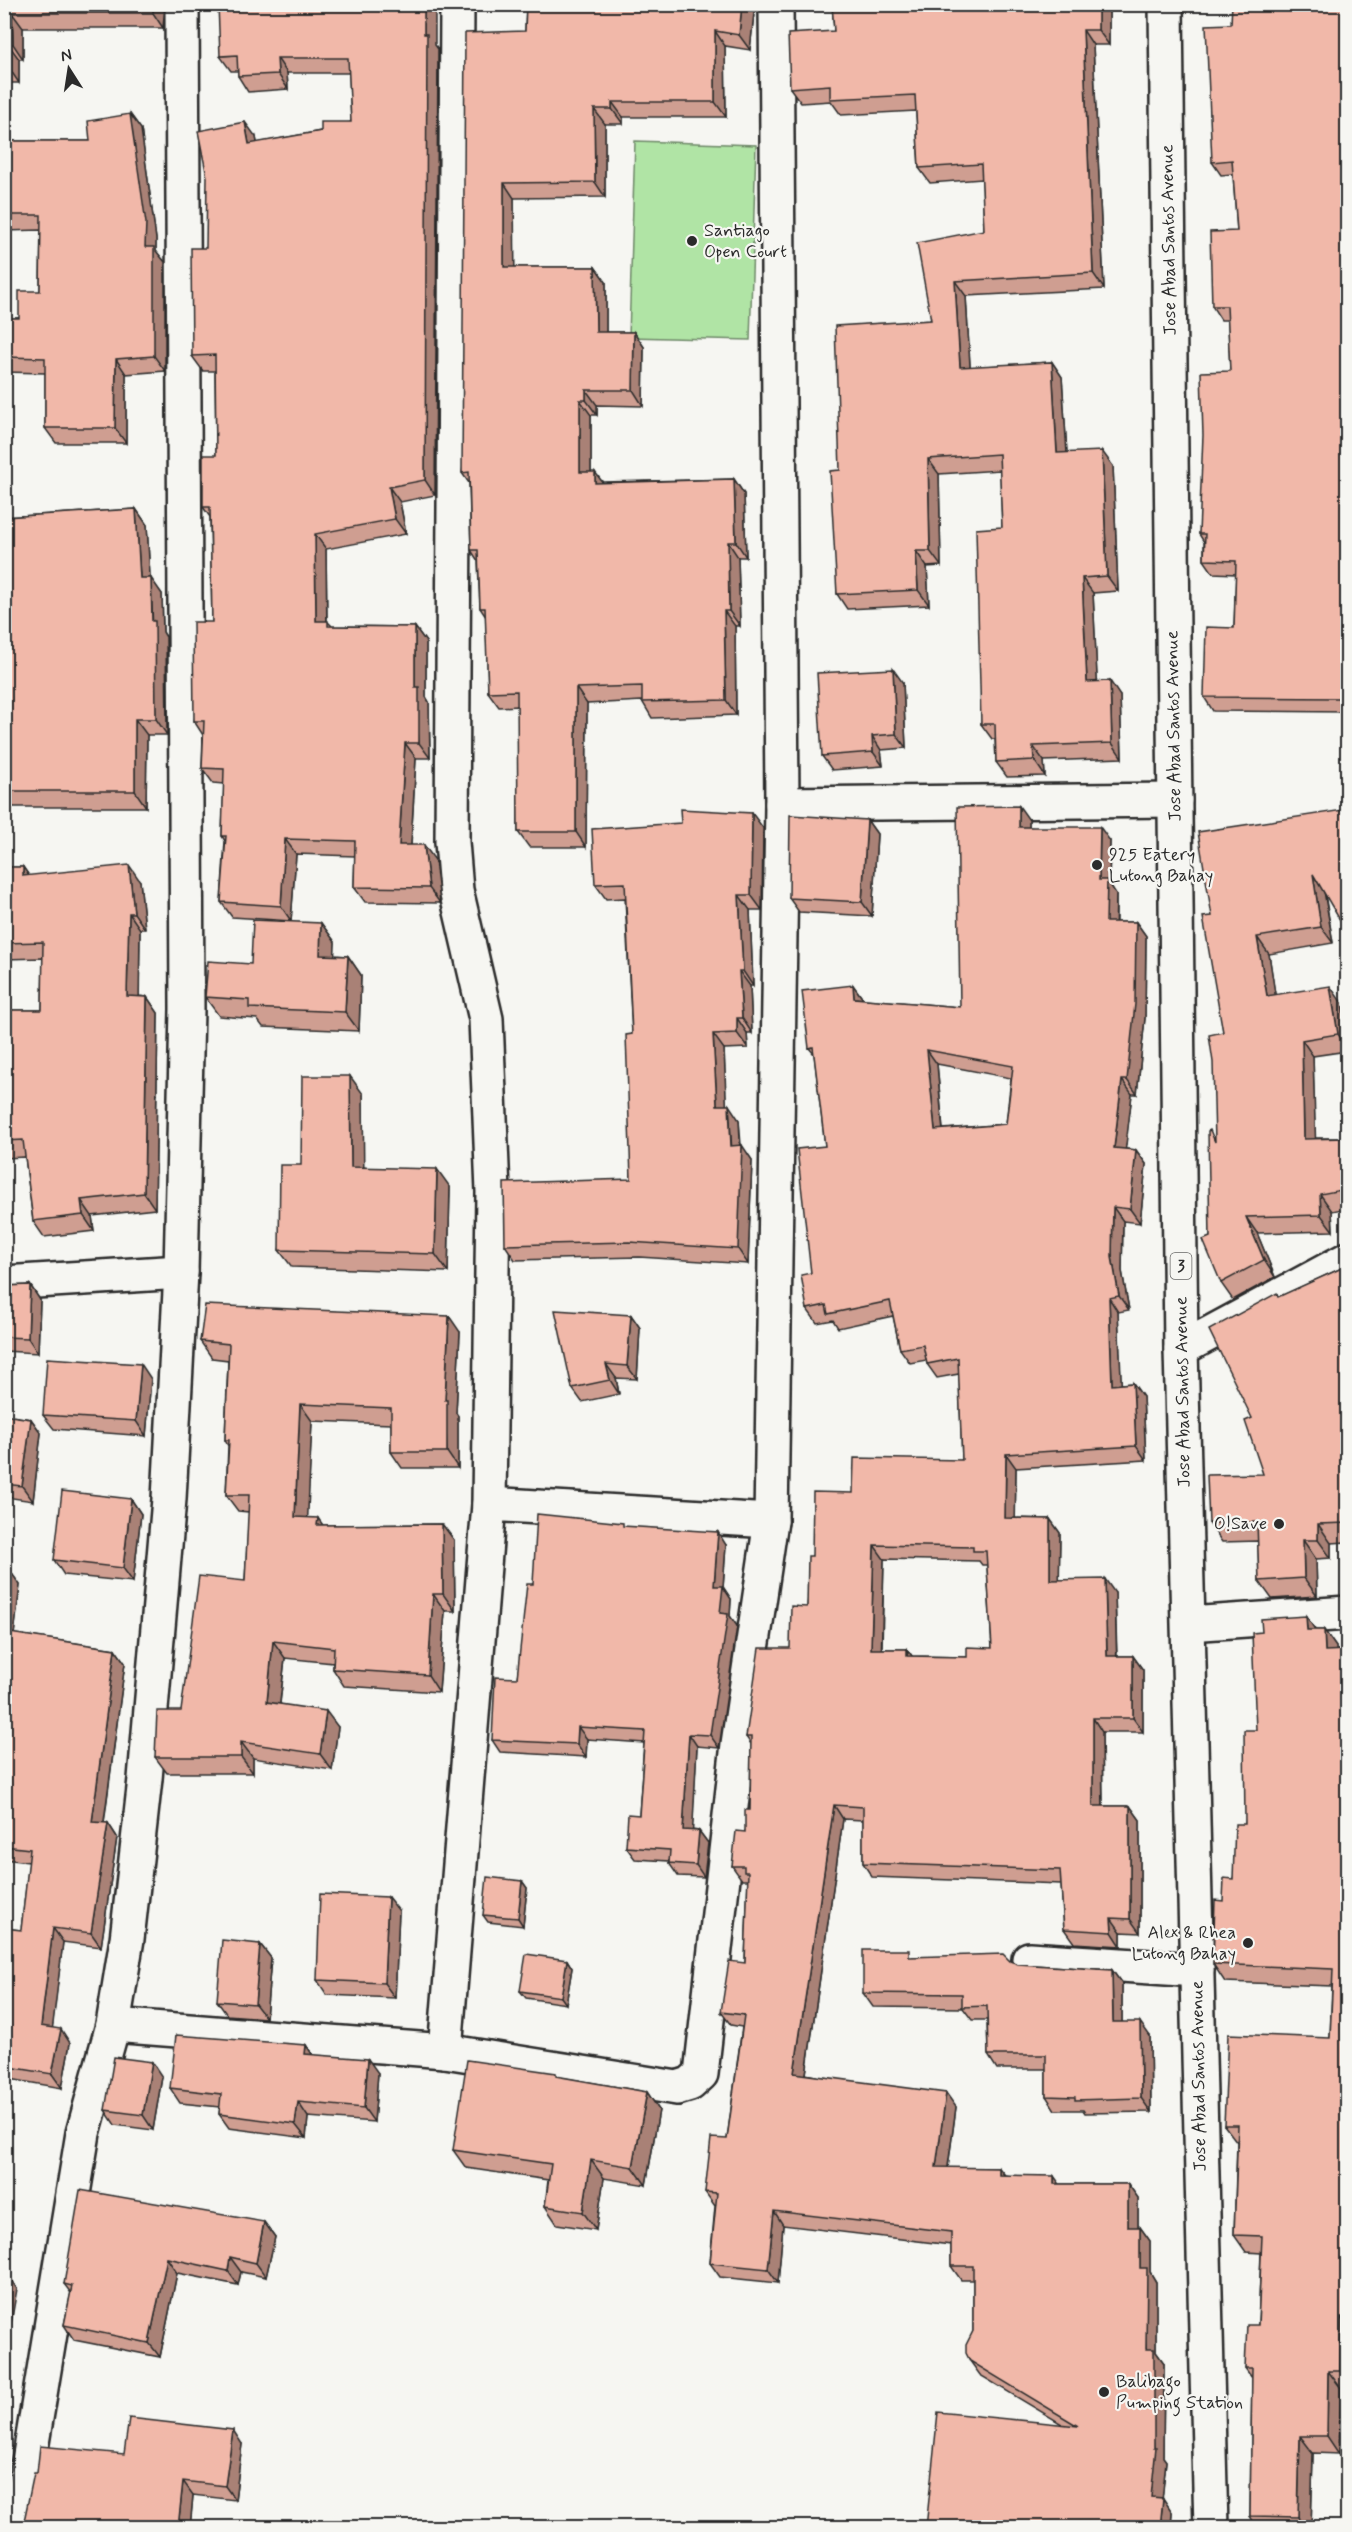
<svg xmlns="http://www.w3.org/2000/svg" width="1352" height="2532" viewBox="0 0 1352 2532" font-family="Mynerve,sans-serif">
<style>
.green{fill:#b0e4a5;stroke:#6e8868;stroke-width:1.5}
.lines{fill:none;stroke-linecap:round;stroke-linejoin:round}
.minor-casing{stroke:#2b2b2b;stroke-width:38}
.highway-casing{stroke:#2b2b2b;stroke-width:38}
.minor{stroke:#f6f6f2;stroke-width:33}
.highway{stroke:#f6f6f2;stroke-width:33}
.wall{fill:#cf9e91;stroke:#2b2b2b;stroke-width:1.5;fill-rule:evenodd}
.shaded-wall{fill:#a98176;stroke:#2b2b2b;stroke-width:1.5}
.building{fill:#f1b8a9;stroke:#2b2b2b;stroke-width:1.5;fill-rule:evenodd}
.poi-dot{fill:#2b2b2b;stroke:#f6f6f2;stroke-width:2}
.labels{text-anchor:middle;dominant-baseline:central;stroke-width:4.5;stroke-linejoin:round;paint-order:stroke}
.shield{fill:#f6f6f2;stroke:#686867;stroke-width:1.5}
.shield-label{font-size:16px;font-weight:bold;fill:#2b2b2b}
.poi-label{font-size:18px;fill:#2b2b2b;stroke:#f6f6f2;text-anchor:start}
.street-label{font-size:18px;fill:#2b2b2b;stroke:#f6f6f2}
</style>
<rect width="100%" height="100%" fill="#f6f6f2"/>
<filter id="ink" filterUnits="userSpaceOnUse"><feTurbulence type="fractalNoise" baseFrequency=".0167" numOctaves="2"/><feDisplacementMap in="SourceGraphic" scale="12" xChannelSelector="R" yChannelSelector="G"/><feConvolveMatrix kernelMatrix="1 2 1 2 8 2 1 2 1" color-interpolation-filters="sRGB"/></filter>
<g filter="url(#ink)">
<path class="green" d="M635,141l121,4 -6,195 -121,-3z"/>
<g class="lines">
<defs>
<g id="minor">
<path d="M782,804l393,-4"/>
<path d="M4,1283l177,-11"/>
<path d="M1181,1349l167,-90"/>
<path d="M489,1504l282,17"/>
<path d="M1189,1624l159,-11"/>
<path d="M1029,1959l168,11"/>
<path d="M113,2025l332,26 232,37 13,-4 11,-10 37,-330 33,-223 11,-717 -6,-800"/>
<path d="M445,2051l44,-547 4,-312 -7,-173 -30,-129 -4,-48 5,-838"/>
<path d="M18,2528l65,-395 30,-108 14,-86 18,-160 24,-280 12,-227 6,-263 -5,-1005"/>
</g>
<path id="highway" d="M1166,4l15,1345 30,1179"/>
</defs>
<use href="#minor" class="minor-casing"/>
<use href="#highway" class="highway-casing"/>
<use href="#minor" class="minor"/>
<use href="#highway" class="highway"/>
</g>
<g class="wall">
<path d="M4,4h161l-2,24h-140v31h-4v24h-15z"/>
<path d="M526,4h229l-5,46 -25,-4 1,71h-103v7h-18v73l-91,1v69h81l11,15v50h28l10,15 -1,59 -46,-1v10h-6v57l12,10 131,-3 10,15 2,63h-8l2,69h-5l1,89 -84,3 -10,-17 -55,3 -1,143h-57l-11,-15v-126l-19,1 -11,-15 -2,-75 -6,-9 -2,-47 -7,-11 -2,-67 -7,-10 63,-442z"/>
<path d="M832,4h277v41h-16l11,244 -138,7 4,71 82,-5 10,15 5,76 46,13 5,125 -25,2 4,88 23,15 2,62 -78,3 1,15 -38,1 -11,-15 -1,-23h-3l-11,-15 21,-197 -2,-57 -61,4 2,92 -14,1 2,38 -82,4 -10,-15 3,-124 144,-240 -2,-51 -52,4 -11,-15 -3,-57 -75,4 -10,-14 -30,2 -11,-15 44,-57z"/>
<path d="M1347,4v708l-134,-1 -9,-14 30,-69 2,-54 -23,-1 -9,-13v-18l-5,-8 31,-163 -2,-51h-7l-9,-14 25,-75 -4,-57 -12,1 -9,-13z"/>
<path d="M435,45l3,4 -3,446 -35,7 6,32 -80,15 1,72 5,5 83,1 11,15v55l3,5 1,56h-14l-5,87 24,15 5,43 -75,-1 -11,-15 1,-31 -59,-2 -5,67 -59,-4 -11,-15 4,-61 -3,-5 2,-52 -11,-1 -11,-15 1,-33 -9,-14 18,-99 -2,-105 -7,-10 13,-52 -1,-84h-12l-11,-15 14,-108 50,-111 1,6 64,-12 30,-9 -2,-49h-62l1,16 -40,3 -10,-16v-5h-7l-11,-15z"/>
<path d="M130,114l11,15 15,110v12l9,11v109l-39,3v69h-70l-11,-15v-55l-41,-1v-54h15l21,-27 1,-61 -37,1v-90h86z"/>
<path d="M136,509l11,16 3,53 12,16 1,38 3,5 1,98h-20l-1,72h-142v-290z"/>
<path d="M903,683l3,65 -25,2 2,16 -51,4 -10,-14z"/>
<path d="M867,820l10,14 -5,82 -73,-4 -10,-14z"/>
<path d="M1029,820v7l81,14 -1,42 7,11v28h20l10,14 -1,82 -8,76h-5l-7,55 11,1 10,14 -6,59 -17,-2 -1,50 7,39 -11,2 3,72 12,-1 10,14 3,63 -130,8 -1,50 35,1 10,14 -1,47 56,13 2,63h16l10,14v62h-41l1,74h27l10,14v113l-19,-1v14l-47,-3 -10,-14 -3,-45 -189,-7 -9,-14v-43l-20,-1 -37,255 150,33 -8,61h51l6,7 55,9h68l10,14v29h2l10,14v31l6,10v70l8,11 -1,94 3,4 -4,37 10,14 -1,16h-245l136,-104 -82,-49 -10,-14 3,-30v-51h-12l-10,-14v-21l-168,-20 -5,58 -58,-6 -10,-14 5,-57 -10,-14 22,-53 15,-112 -11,-2 -10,-13 24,-49 3,-83h-6l-10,-14 13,-34 5,-22 1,-66 -5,-7 44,-89 17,-41 5,-51 41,-63 109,-33 -3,-86 -22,4 -10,-14 -1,-4 -16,3 -10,-14 -7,-33 -55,12 -5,-8 -16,3 -10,-14 18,-163 -11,-92 -5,-6 44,-63 10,14 97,8zM937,1064l74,14 -5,46 -63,5zM884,1559l95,2 3,4h5l5,83 -25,9 -55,-1 -5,-7h-25z"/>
<path d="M763,828l-1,82h-12l3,76h-3l2,47h-5l1,15 -24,1 2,56 13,15 2,25 11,15 -4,104 -109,-7 -124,3 -10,-15 126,-66 1,-145 -7,-136 -19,1 -11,-15z"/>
<path d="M4,867h19l6,9 111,5 5,48h-5l-1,67 8,1 11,16 -3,196 -63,7 2,15 -50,6 -11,-16 -8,-64 -21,1v-148h38l1,-52 -39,1z"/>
<path d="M1325,894l8,49 -64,11 6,41 67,8 5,35v13l-34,5 2,82h32v70l-15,3 1,20 -76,2 18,44 -42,23 -12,-17 -11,-46 5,-100 8,-105 -11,-116z"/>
<path d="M321,923l14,19 -1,13 14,1 13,19 -2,56 -96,-4 -6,-8 -38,-3 -14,-19 46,-33z"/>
<path d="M363,1094v73l87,20 -2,85 -156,-5 -13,-17 22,-85z"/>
<path d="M1344,1267l3,4v271l-16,1v15l-15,1 1,37 -45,3 -13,-18 -1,-40 -36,1 -13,-19 54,-49 -11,-56 27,-121z"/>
<path d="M30,1285l10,15 -2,53 -34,-2v-65z"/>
<path d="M631,1315l9,13 -3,51 -21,-1 3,16 -37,8 -10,-14z"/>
<path d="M460,1332l-4,81 2,3v52h-56l-11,-16v-28l-79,-3 -5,96 16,8 119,-1 12,16 1,71h-10l-6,81 -95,-6 -11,-17v-6l-48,-5 -5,46 58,23 -6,43 -79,-12v15h-86l-12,-16 26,-46 64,-130 4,-69 -11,-1 -12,-16 2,-49 -3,-6 3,-80 -16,-2 -12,-17z"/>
<path d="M151,1379l-5,57 -92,-7 -11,-14z"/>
<path d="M4,1415l27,4 10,14 -8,68 -27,-4 -2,10z"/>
<path d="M131,1499l10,15 -8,68 -69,-7 -10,-15z"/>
<path d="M726,1545l-3,42 8,12 -1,17 7,10 -18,122 -22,-2 -5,84 7,1 9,12 -4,34 -26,-1 -9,-13v-2l-34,-2 -9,-12 13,-32 5,-72 -57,-4 -1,18 -86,-5 -8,-12 25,-62 16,-94z"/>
<path d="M4,1570l6,1 10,14 -6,49 101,15 10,14 -21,160h4l9,14 -16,110 -38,-5 -11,86 18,15 -8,45 -58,-10v-150l17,2 8,-68 -25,-3v-188l3,-20h-3z"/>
<path d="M1316,1630h8l12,17v3h11v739l-6,-1 -2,66 -26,-1 -2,75h-54l-7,-12 2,-138 -7,-10 13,-43 3,-72 -15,-1 -12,-17 3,-93 -13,-17 106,-87 2,-52 -107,-4 -12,-18 10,-63 10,-22 12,-55 11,-94z"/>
<path d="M522,1881l5,7 -4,38 -35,-4 -5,-7z"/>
<path d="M399,1911l-4,87 -68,-3 -10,-15z"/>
<path d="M260,1944l11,14 -5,60 -39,-3 -10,-14z"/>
<path d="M913,1957l97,4 8,3 94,6 10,14v38l28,14 1,76 -66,1 -2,-3h-28l-9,-14v-27h-49l-9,-14 -1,-35h-15l-9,-12 -90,-1 -10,-14z"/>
<path d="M567,1960l5,8 -6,36 -40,-6 -6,-7z"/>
<path d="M306,2045l7,10 65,18 -4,49 -66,-5 -2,21 -77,-10 -10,-14 1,-7 -40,-4 -10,-15z"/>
<path d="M162,2077l-9,53 -38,-5 -10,-15z"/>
<path d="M559,2077l88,15 12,18 -13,75 -42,-7 -8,52 -39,-6 -12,-18 3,-26 -82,-12 -13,-18z"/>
<path d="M264,2222l11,15 -9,40 -25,-5 -3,13 -61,-12 -17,84 -86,-17 -10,-15 7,-32 -7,-9z"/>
<path d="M242,2444l-7,56 -42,-5 -3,33h-166l-1,-2 14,-53z"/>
</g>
<g class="shaded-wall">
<path d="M153,4h12l-2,24 -10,-15z"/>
<path d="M424,4h11v41l3,4 -3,446 -10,-15z"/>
<path d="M742,4h13l-5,46 -11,-15z"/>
<path d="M1098,4h11v41l-11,-15z"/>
<path d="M12,13l11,15v31l-10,-15z"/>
<path d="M1083,30l10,15 11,244 -11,-16z"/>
<path d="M715,31l10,15 1,71 -11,-15z"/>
<path d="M8,44l11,15v24l-10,-15z"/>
<path d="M277,58l10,15 1,16 -10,-15z"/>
<path d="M612,102l11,15v7l-11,-15z"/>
<path d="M594,109l11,15v73l-10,-15z"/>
<path d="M130,114l11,15 15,110v12l9,11v109l-11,-15 -9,-109z"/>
<path d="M245,122l11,15 4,22 -11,-15z"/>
<path d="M504,183l10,15 1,84 -11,-15z"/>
<path d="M595,267l11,15v65l-10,-15z"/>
<path d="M955,281l11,15 5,87 -11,-16z"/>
<path d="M634,332l10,15 -1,59 -10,-16z"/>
<path d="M116,359l10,15v69l-11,-15z"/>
<path d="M1052,362l10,15 6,92 -11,-16z"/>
<path d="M586,390l11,15v10l-11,-15z"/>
<path d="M580,400l11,15v73l-11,-16z"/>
<path d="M1102,451l11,15 5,125 -11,-15z"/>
<path d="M928,459l11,15 2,92 -11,-15z"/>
<path d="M595,472l11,15 -11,-4z"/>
<path d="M734,479l10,15 2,63 -10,-15z"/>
<path d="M389,487l11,15 6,32 -11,-15z"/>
<path d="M136,509l11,16 4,69 -11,-16z"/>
<path d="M315,534l11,15 1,87 -11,-15z"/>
<path d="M728,542l10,15 2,69 -11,-15z"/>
<path d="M916,551l11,16 2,38 -11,-15z"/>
<path d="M151,578l11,16 1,38 3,5 1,98 -11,-16z"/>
<path d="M1082,578l11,15 5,104 -11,-15z"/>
<path d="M724,611l11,15 1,89 -10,-15z"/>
<path d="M415,627l11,15v55l3,5 1,56 -11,-15 -4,-56z"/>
<path d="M1343,649l4,6v52l-5,-9z"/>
<path d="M893,669l10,14 3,65 -10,-14z"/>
<path d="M1110,681l10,15 2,62 -10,-15z"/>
<path d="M576,688l11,16 -1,143 -10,-15z"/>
<path d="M135,719l12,16 -1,72 -11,-16z"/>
<path d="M872,736l9,14 2,16 -10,-14z"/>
<path d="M405,743l11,15 -6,102 -11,-15z"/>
<path d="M1033,746l11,15 1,15 -11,-16z"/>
<path d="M1019,806l10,14v21l-10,-14z"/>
<path d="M1343,810l4,7v20z"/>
<path d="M752,813l11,15 -1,82 -11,-15z"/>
<path d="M867,820l10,14 -5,82 -10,-14z"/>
<path d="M1100,827l10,14 -1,42 7,11 -1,42 -9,-14 -7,-42z"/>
<path d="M285,839l11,15 -5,67 -10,-15z"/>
<path d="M424,845l11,15 5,43 -11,-15z"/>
<path d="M129,865l11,16 5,48 -11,-16z"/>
<path d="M23,867l11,16 -11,-7z"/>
<path d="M1313,874l11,17 9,52 -12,-16z"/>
<path d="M739,895l11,15 3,76 -10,-15z"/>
<path d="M129,913l11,16 -1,83 -12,-16z"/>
<path d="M1136,922l10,14 -1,82 -8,76 -10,-14z"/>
<path d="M321,923l14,19 -1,32 -14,-19z"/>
<path d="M1257,937l12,17 9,59 -11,-17z"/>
<path d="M348,956l13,19 -2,56 -14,-19z"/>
<path d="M739,971l11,15 2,47 -10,-15z"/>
<path d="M853,985l10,14 -9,-1z"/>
<path d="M1330,986l12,17 5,35v10l-9,-14z"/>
<path d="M147,997l11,16 -3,196 -11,-16z"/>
<path d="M737,1018l10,15 1,15 -11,-15z"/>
<path d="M713,1034l11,15 3,71 -10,-15z"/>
<path d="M1302,1040l11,16 3,99 -12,-16z"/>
<path d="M927,1050l10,14 7,80 -9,-14z"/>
<path d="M350,1076l13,18 1,91 -13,-18z"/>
<path d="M1122,1080l10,14 -8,68 -10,-14z"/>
<path d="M729,1105l10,15 2,38 1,-13 10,15 -4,104 -10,-15z"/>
<path d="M1136,1150l10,14 -6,59 -10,-14z"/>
<path d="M437,1169l13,18 -2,85 -13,-18z"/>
<path d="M1320,1194l12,17 1,20 -12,-16z"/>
<path d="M81,1200l11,16 2,15 -11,-16z"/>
<path d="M1113,1207l10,14 -1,50 7,39 -10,-14 -7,-39z"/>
<path d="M1246,1217l11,16 18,44 -11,-17z"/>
<path d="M30,1285l10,15 -2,53 -10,-15z"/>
<path d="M1109,1298l9,14 4,86 -10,-13z"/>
<path d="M631,1315l9,13 -3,51 -10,-13z"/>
<path d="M449,1316l11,16 -4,81 2,3v52l-11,-16 -2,-52z"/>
<path d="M141,1364l10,15 -5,57 -10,-15z"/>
<path d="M606,1364l10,14 3,16 -9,-14z"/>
<path d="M1133,1383l10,14 3,63 -10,-14z"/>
<path d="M300,1404l12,17 -5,112 -12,-16z"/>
<path d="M31,1419l10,14 -8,68 -11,-15z"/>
<path d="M1006,1454l10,14 -1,64 -10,-14z"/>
<path d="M131,1499l10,15 -8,68 -10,-14z"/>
<path d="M318,1518l11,16 -12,-9z"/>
<path d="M1050,1519l10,14 -1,61 -9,-14z"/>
<path d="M442,1524l12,16 1,71 -12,-17z"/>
<path d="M1318,1524l13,19v15l-13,-18z"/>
<path d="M718,1532l8,13 -3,42 8,12 -1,17 7,10 -18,122 -9,-13 10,-122 -6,-27z"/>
<path d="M1303,1540l13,19 1,37 -13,-18z"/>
<path d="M874,1545l10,14 -3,103 -10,-13z"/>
<path d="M10,1571l10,14 -8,67 -8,-11v-24z"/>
<path d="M1105,1579l10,14 2,77 -10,-14z"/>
<path d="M433,1594l12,17 -6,81 -11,-17z"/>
<path d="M1306,1616l12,18 -11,-4z"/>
<path d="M1324,1630l12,17 1,21 -12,-17z"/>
<path d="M273,1641l12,17 -7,61 -11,-17z"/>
<path d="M115,1649l10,14 -23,173 -10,-14z"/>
<path d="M907,1649l10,14 -10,-7z"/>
<path d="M1133,1656l10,14v62l-10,-14z"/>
<path d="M326,1711l12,16 -6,43 -12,-16z"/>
<path d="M1093,1718l9,14 1,88 -10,-14z"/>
<path d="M578,1727l9,12 -1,18 -9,-13z"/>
<path d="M689,1734l8,12 -5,96 -9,-12z"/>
<path d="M241,1742l12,16v15l-12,-16z"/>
<path d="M834,1805l9,14 -39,268 -10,-14z"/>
<path d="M1130,1806l10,14v113l-10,-14z"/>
<path d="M108,1823l9,14 -16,110 -10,-14z"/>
<path d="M699,1831l9,12 -4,34 -8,-12z"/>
<path d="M522,1881l5,7 -4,38 -5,-8z"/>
<path d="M388,1897l11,14 -4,87 -11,-15z"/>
<path d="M1111,1918l10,14v14l-9,-14z"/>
<path d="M53,1928l10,14 -12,98 -10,-14z"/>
<path d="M260,1944l11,14 -5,60 -11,-14z"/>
<path d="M567,1960l5,8 -6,36 -5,-7z"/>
<path d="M1112,1970l10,14v52l-9,-14z"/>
<path d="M1140,2022l10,14 1,76 -10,-14z"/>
<path d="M61,2029l9,14 -8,45 -10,-14z"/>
<path d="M306,2045l10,15 -11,-6z"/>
<path d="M368,2059l10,14 -4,49 -10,-14z"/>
<path d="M152,2062l10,15 -9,53 -10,-15z"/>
<path d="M647,2092l12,18 -13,75 -13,-18z"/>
<path d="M946,2093l10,14 -10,74 -10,-14z"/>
<path d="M298,2102l10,15 -2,21 -11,-14z"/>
<path d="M591,2160l13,18 -8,52 -13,-18z"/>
<path d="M999,2168l10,14 -10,-7z"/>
<path d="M1054,2176l10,14 -10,-6z"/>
<path d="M1128,2184l10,14v43l-10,-14z"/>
<path d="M774,2211l9,14 -5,58 -10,-14z"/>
<path d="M264,2222l11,15 -9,40 -10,-14z"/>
<path d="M1140,2227l10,14v31l6,10v70l8,11 -1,94 3,4 -5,50 -10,-14 3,-50 -14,-179z"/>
<path d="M230,2257l11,15 -3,13 -10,-14z"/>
<path d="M167,2258l10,15 -17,84 -11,-14z"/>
<path d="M7,2274l10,15 -10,58 -3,-4v-54z"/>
<path d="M1341,2317l6,9v56l-7,-11z"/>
<path d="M1328,2371l13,17 -2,66 -12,-18z"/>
<path d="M233,2430l9,14 -7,56 -10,-14z"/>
<path d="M1300,2436l13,17 -2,75h-5l-8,-11z"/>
<path d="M4,2476l3,3 -3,21z"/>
<path d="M183,2481l10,14 -3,33h-12z"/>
<path d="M1163,2498l9,14 -1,16h-11z"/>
</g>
<g class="building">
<path d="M4,4h149v9h-141l1,31h-5l1,24h-5z"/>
<path d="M218,4h206v30h3l-2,446 -36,7 6,32 -80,15 1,87h12v5l87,1v60h4v56h-14l-6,102h25l5,43 -75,-1 1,-46 -70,-2 -4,67 -60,-4 5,-66h-4l2,-67 -22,-1 2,-47h-10l-1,-99h19l-2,-115h-7v-52h13l-1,-100 -23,1 -1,-108h15l1,-71 -9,-46 47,-9 4,22 72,-13v-9h30l-3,-64h-71l1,16 -40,2 -1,-21 -17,1z"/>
<path d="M526,4h216l-3,31 -24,-4v71h-103v7h-18l1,73 -91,1v84h91l1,65h38l-1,58h-47v10h-6v72h15v11l139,-4 2,63h-8l1,69h-5l2,89 -84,2v-16l-66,2v144h-58l-1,-141 -29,1 -3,-84h-5l-2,-58h-7l-2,-78 -7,1 3,-440 60,-2z"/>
<path d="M832,4h266v26h-15l10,243 -138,8 5,86 92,-5 5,91 45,-2 5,125 -25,2 5,104 23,-1 2,62 -79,3 1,14 -38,2 -1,-38h-14l-5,-195 26,-2 -3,-73 -71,5 2,92h-14l2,39 -81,4 -7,-123 10,-1 -5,-144 96,-6 -14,-77 67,-13 -3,-66 -62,4 -4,-73 -85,4v-14l-40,3 -2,-54 46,-3z"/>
<path d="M1232,4h115v645h-4l-1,49 -138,-1 2,-70 28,1 2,-67 -32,-1 1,-26h-6l4,-99 -2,-63 29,-1 -3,-65h-15l-2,-74 27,-1 -5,-71 -20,2 -6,-137 25,-1z"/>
<path d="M130,114l16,109 -1,24h9v109l-38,3 -1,69h-70v-70l-41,-1v-39h15v-27h21l1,-76h-37v-74h86l-2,-20z"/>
<path d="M136,509l4,69h11l1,43h3l1,98h-21v72h-131v-274z"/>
<path d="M893,669l3,65 -24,2 1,16 -51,4 -5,-83z"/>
<path d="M1019,806v21h81l-1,53h8l-1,42h30l-1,82 -8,76h-5l-8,68 22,2 -6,59 -17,-2 -1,50 7,39 -10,2 3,87 21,-2 3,63 -130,8 -1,64 45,1v61l55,-1 2,77h26v62h-40v88h37v113l-19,-1 1,14 -48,-3 -4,-59 -197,-7v-56l-29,-2 -40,268 152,20 -10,74 63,1v7l55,1v8h74v43h12v41h7l-1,81h8v98h2l-5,50 12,1 -3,30h-234l12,-116 140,14 -108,-65 -4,-8v-8l7,-14v-65h-22v-34l-177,-21 -6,58 -58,-6 7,-70 -12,-1 6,-54 16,1 17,-124 -23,-3 8,-51 16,2 3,-91h-4v-6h-12l4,-35 9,1v-22h5l1,-73h-5l13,-89h31l1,-42 16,1 1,-51h4l1,-64 40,1 1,-35 108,2 -4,-102 -31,6 -4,-19 -23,4 -10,-48 -62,13 -2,-9 -19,4 -6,-34 10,-2 -14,-124 28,-3 -12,-99 -4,1 -7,-57 51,-6 1,13 106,9 -3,-200zM927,1050l86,16 -7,58 -71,6zM874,1545l99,2v4h13l6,97 -25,-1v10l-60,-1v-7h-36z"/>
<path d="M680,809l72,4 -1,82h-12l4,76h-4l3,47h-5v15l-24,1 4,71h12l2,41 11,-1 -4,104 -109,-7 -124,3 -1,-62 127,-4 -5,-144 6,-1 -7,-151 -30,1 -3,-55 89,-6z"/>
<path d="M1343,810l4,27v95l-34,-58 8,53 -64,10 10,59 63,-10 8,48 -36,6 2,99 43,-1v51l-27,5 1,21 -75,2 18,43 -43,23 -18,-43 7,-3 -2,-106 2,-1 5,12 -2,-80 -4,-27 14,-3 -20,-115 9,-1 -14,-84z"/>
<path d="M790,815l77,5 -5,82 -73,-4z"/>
<path d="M129,865l5,48h-5l-2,83 20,1 -3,196 -63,7 2,15 -50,6 -10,-81 -19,1v-131h38l1,-68 -39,1v-76h19v9z"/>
<path d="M253,920l68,3 -1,32 28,1 -3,56 -96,-4v-8l-44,-3 3,-36 43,3z"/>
<path d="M302,1076h48l1,91 86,2 -2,85 -156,-4 1,-85h21z"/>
<path d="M1344,1267l3,7v249l-29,1v16h-15l1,38 -45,3 -2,-59 -48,1 -2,-48 56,-1 -18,-53 7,-3 -43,-88 68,-37 1,4z"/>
<path d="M30,1285l-2,53 -24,-1v-51z"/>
<path d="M205,1305l244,11 -4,84h2v52h-56v-44l-91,-4 -5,113 23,1 -1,7 125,-1 1,70h-10l-5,81 -95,-6 1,-21 -61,-7 -6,61 59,9 -6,43 -79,-12v15h-86l2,-46h24l18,-135 46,5 4,-86h-23l3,-55h-4l4,-96 -29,-3z"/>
<path d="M555,1310l76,5 -4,51 -21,-2 4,16 -38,8z"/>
<path d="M47,1358l94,6 -5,57 -93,-6z"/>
<path d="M4,1415l27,4 -9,67 -18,-2z"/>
<path d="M62,1491l69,8 -8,69 -69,-8z"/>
<path d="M537,1514l86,9v3l95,6 -4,54h9l-3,27 8,1 -18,121 -21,-1 -6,96 16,1 -3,34 -27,-2 1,-13 -44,-3 2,-33 11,1 6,-84 -67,-4 -1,17 -85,-4 3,-63 22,1 10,-94h6z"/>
<path d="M4,1570l6,1 -6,46z"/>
<path d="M1306,1616l1,14h17l1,21 22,-1v668l-6,-1 -1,54h-12l-1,65h-27l-2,81 -48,-1 2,-148h-7l2,-43h11l4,-89 -28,-1 4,-110h-14l4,-91 102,4 3,-69 -120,-5 2,-64 8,1 1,-23 9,1 2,-55h10l-1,-94h12l-4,-97 10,-1 -1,-13z"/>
<path d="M10,1633l105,16 -23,173 16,1 -17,110 -38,-5 -12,98 20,3 -9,45 -48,-8v-138l17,2 9,-81 -26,-3v-175z"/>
<path d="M487,1877l35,4 -4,37 -35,-3z"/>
<path d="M320,1894l68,3 -4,86 -67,-3z"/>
<path d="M222,1940l38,4 -5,60 -38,-3z"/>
<path d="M863,1950h46v7l94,-3 7,7 8,3 94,6 1,52h27l1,76 -66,2v-3l-29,-1v-41h-58l-1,-49 -25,1v-13l-99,-1z"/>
<path d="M526,1954l41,6 -6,37 -41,-6z"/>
<path d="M176,2035l130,10 -1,9 63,5 -4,49 -66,-6 -3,22 -76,-10 2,-20 -51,-6z"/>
<path d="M114,2057l38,5 -9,53 -38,-5z"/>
<path d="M467,2060l89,13v3l91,16 -14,75 -42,-7 -8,52 -38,-6 6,-42 -98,-14z"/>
<path d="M80,2190l184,32 -8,41 -26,-6 -2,14 -61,-13 -18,85 -85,-18 8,-39 -8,-2z"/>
<path d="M4,2274h3l-3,15z"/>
<path d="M129,2418l104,12 -8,56 -42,-5 -5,47h-143l-12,-2 11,-53h3l3,-27 84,8z"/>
</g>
</g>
<g class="poi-dot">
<circle cx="692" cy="241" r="6"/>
<circle cx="1097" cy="865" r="6"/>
<circle cx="1279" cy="1524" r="6"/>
<circle cx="1248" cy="1943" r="6"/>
<circle cx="1104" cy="2392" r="6"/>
</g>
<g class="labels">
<rect class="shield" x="1170.5" y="1253" width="21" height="26" rx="4.5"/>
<g class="shield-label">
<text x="1181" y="1266">3</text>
</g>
<g class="poi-label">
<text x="704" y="231">Santiago<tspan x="704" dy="21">Open Court</tspan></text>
<text x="1109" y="855">925 Eatery<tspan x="1109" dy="21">Lutong Bahay</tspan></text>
<text x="1267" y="1524" text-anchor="end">O!Save</text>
<text x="1236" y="1933" text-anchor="end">Alex &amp; Rhea<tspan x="1236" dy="21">Lutong Bahay</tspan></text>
<text x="1116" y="2382">Balibago<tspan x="1116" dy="21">Pumping Station</tspan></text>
</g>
<g class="street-label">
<text transform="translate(1169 240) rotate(-91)">Jose Abad Santos Avenue</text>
<text transform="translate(1174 726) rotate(-91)">Jose Abad Santos Avenue</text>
<text transform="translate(1183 1392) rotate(-91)">Jose Abad Santos Avenue</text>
<text transform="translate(1199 2076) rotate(-91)">Jose Abad Santos Avenue</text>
</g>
</g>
<rect width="1352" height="2532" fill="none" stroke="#f6f6f2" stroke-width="24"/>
<rect x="12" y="12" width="1328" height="2508" fill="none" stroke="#2b2b2b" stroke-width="2" filter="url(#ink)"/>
<g transform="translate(69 69) rotate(348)" stroke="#f6f6f2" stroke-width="4.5" paint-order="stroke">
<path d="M0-4.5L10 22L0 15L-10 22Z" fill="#2b2b2b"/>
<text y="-9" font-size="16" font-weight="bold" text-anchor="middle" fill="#2b2b2b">N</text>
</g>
</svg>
